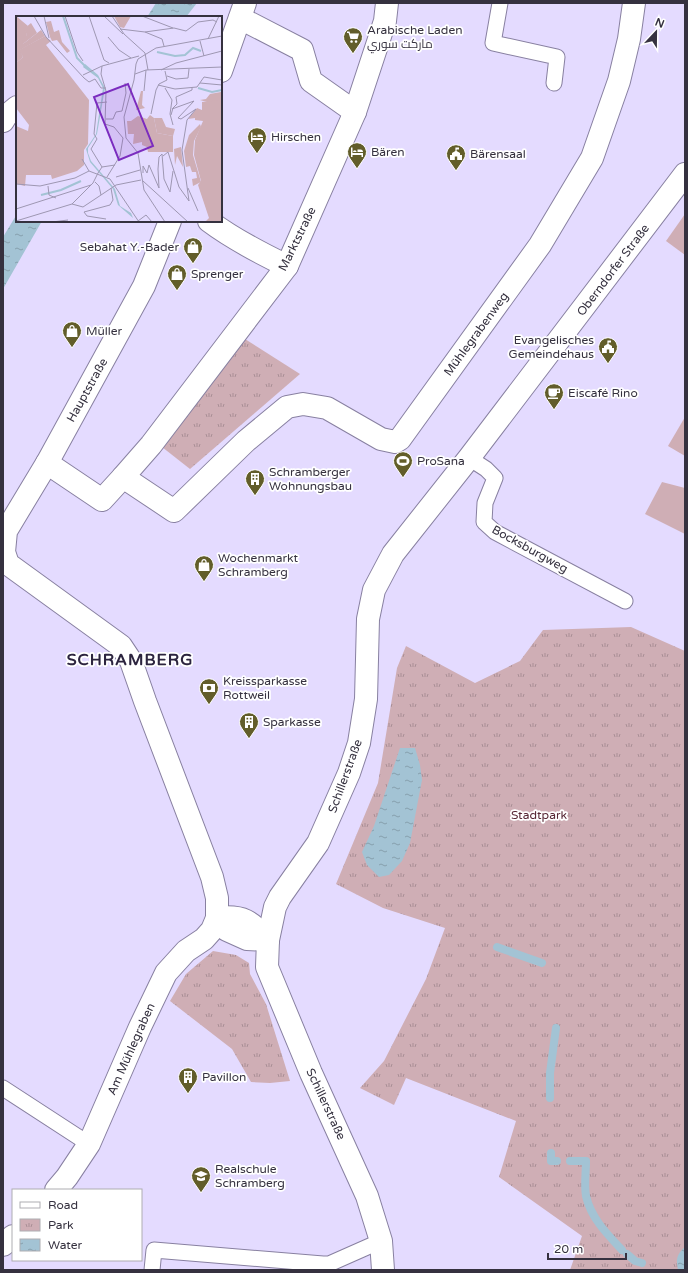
<svg xmlns="http://www.w3.org/2000/svg" width="688" height="1273" viewBox="0 0 688 1273" font-family="'Varela Round',Cairo,sans-serif">
<style>
.green{fill:#cfaeb5}
.park{fill:url(#park-tufts)}
.water{fill:url(#water-ripples)}
.lines{fill:none;stroke-linecap:round;stroke-linejoin:round}
.stream{stroke:#a3c3d4;stroke-width:8}
.service-casing{stroke:#8880a1;stroke-width:17}
.pedestrian-casing{stroke:#8880a1;stroke-width:24}
.minor-casing{stroke:#8880a1;stroke-width:24}
.secondary-casing{stroke:#8880a1;stroke-width:24}
.service{stroke:#fff;stroke-width:15}
.pedestrian{stroke:#fff;stroke-width:22}
.minor{stroke:#fff;stroke-width:22}
.secondary{stroke:#fff;stroke-width:22}
.labels{text-anchor:middle;dominant-baseline:central;stroke-width:3.5;stroke-linejoin:round;paint-order:stroke}
.poi-label{font-size:12px;fill:#35313f;stroke:#fff;text-anchor:start}
.street-label{font-size:12px;fill:#35313f;stroke:#fff}
.park-label{font-size:12px;fill:#562634;stroke:#fff}
.district-label{font-size:16px;font-weight:bold;letter-spacing:1px;fill:#2c243f;stroke:#fff}
.inset-river{fill:none;stroke:#a3c3d4;stroke-width:2}
.inset-road{fill:none;stroke:#9e97b2;stroke-width:1}
.view{fill:#7b2cbf;fill-opacity:0.15;stroke:#7b2cbf;stroke-width:2}
.inset-edge{fill:none;stroke:#35313f;stroke-width:2}
</style>
<defs>
<pattern id="park-tufts" width="24" height="20" patternUnits="userSpaceOnUse"><rect width="24" height="20" fill="#cfaeb5"/><path d="M3 7l-1-3M5 7V3M7 7l1-3M15 17l-1-3M17 17v-4M19 17l1-3" fill="none" stroke="#a98e95"/></pattern>
<pattern id="water-ripples" width="26" height="14" patternUnits="userSpaceOnUse"><rect width="26" height="14" fill="#a3c3d4"/><path d="M2 4q2-2 4 0t4 0M15 11q2-2 4 0t4 0" fill="none" stroke="#869fad"/></pattern>
</defs>
<rect width="100%" height="100%" fill="#e4dbff"/>
<g class="green">
<path d="M685,214v41l-19,-14z"/>
<path d="M685,417v39l-17,-10z"/>
<path d="M662,482l23,6v46l-40,-20z"/>
</g>
<g class="park">
<path d="M245,339l55,35 -110,95 -28,-22z"/>
<path d="M631,627l54,24v619h-115l12,-34 -83,-59 17,-56 -110,-43 -12,27 -34,-17 24,-27 42,-82 19,-51 -62,-20 -47,-24 42,-101 19,-115 9,-22 69,37 45,-22 23,-31z"/>
<path d="M213,951l23,4 13,8 1,11 16,30 24,77 -20,2 -19,-1 -19,-33 -62,-48 16,-27z"/>
</g>
<g class="water">
<path d="M156,3h41l-11,14h-39z"/>
<path d="M17,214v7h25l-39,68v-52z"/>
<path d="M400,748h15l5,17 2,15 -12,63 -8,18 -13,14 -10,2 -12,-12 -5,-13 12,-26z"/>
<path d="M685,1247v23h-7c-2,-11 -2,-15 7,-23z"/>
</g>
<g class="lines">
<g class="stream">
<path d="M497,947l45,16"/>
<path d="M550,1098v-25l6,-45"/>
<path d="M551,1153v8h6"/>
<path d="M570,1161h16c0,11 -2,24 0,35 5,22 21,38 36,54"/>
<path d="M627,1254l8,7 7,2"/>
</g>
<defs>
<g id="service">
<path d="M500,3l-7,40 64,14 -3,26"/>
<path d="M469,458l17,11 9,9 -10,25 -1,19 11,10 130,69"/>
<path d="M3,1088l86,56"/>
<path d="M152,1270l2,-20 169,14h6l52,-23"/>
</g>
<g id="pedestrian">
<path d="M240,18l62,32 9,31 44,31"/>
<path d="M209,221c24,18 51,32 78,45"/>
<path d="M123,477l28,-32 136,-179 68,-154 30,-91 2,-18"/>
</g>
<g id="minor">
<path d="M221,71l24,-68"/>
<path d="M3,121l3,-5 11,-9"/>
<path d="M170,221l-26,65 -97,177 -41,68 -2,21 4,12 113,82 10,15 14,40 67,176 5,21v20l10,12 20,9 21,1"/>
<path d="M47,463l55,37 21,-23 51,34 72,-70 41,-34 16,-3 24,4 54,31 14,3 5,-3 140,-194 52,-87 27,-77 10,-42 5,-36"/>
<path d="M217,918c26,-3 34,3 51,22"/>
<path d="M56,1190l11,-13 22,-33 51,-117 26,-54 20,-22 18,-12 8,-9 5,-12"/>
<path d="M3,1245l10,-9"/>
</g>
<path id="secondary" d="M383,1270l-2,-29 -14,-45 -56,-123 -44,-106 1,-27 7,-33 5,-10 38,-54 31,-70 10,-30 7,-44 2,-80 6,-29 19,-36 76,-96 216,-284"/>
</defs>
<use href="#service" class="service-casing"/>
<use href="#pedestrian" class="pedestrian-casing"/>
<use href="#minor" class="minor-casing"/>
<use href="#secondary" class="secondary-casing"/>
<use href="#service" class="service"/>
<use href="#pedestrian" class="pedestrian"/>
<use href="#minor" class="minor"/>
<use href="#secondary" class="secondary"/>
</g>
<defs>
<symbol id="supermarket-pin" viewBox="-11 -11 22 30"><path d="M0 17L-7.5 6A9.5 9.5 0 1 1 7.5 6Z" fill="#625d2a" stroke="#fff"/><path d="M-6-5.5h2.5l.6 2H6L4.5 2H-2.5L-4.4-4H-6ZM-1.5 3.2a1.3 1.3 0 1 0 .1 0ZM3 3.2a1.3 1.3 0 1 0 .1 0Z" fill="#fff"/></symbol>
<symbol id="hotel-pin" viewBox="-11 -11 22 30"><path d="M0 17L-7.5 6A9.5 9.5 0 1 1 7.5 6Z" fill="#625d2a" stroke="#fff"/><path d="M-6-4.5h1.5V1H6V5H4.5V3h-9V5H-6ZM-4 0a1.8 1.8 0 1 1 3.6 0ZM.5 0V-2.5h3Q6-2.5 6 0Z" fill="#fff"/></symbol>
<symbol id="civic-pin" viewBox="-11 -11 22 30"><path d="M0 17L-7.5 6A9.5 9.5 0 1 1 7.5 6Z" fill="#625d2a" stroke="#fff"/><path d="M-.6-6.5H3V-4.5H.6V-3L4-1V1h2V6H-6V1h2V-1L-.6-3ZM-1.2 2.5V6h2.4V2.5Z" fill="#fff"/></symbol>
<symbol id="shop-pin" viewBox="-11 -11 22 30"><path d="M0 17L-7.5 6A9.5 9.5 0 1 1 7.5 6Z" fill="#625d2a" stroke="#fff"/><path d="M-5-2.5h2.3a2.7 3.5 0 0 1 5.4 0H5L5.5 6h-11ZM-1.5-2.5h3a1.5 2.3 0 0 0-3 0Z" fill="#fff"/></symbol>
<symbol id="cafe-pin" viewBox="-11 -11 22 30"><path d="M0 17L-7.5 6A9.5 9.5 0 1 1 7.5 6Z" fill="#625d2a" stroke="#fff"/><path d="M-5.5-4.5H6V0H3Q3 3.5 0 3.5H-2.5Q-5.5 3.5-5.5 0ZM3-3.2v2h1.7v-2ZM-6 4.5H4V6H-6Z" fill="#fff"/></symbol>
<symbol id="stadium-pin" viewBox="-11 -11 22 30"><path d="M0 17L-7.5 6A9.5 9.5 0 1 1 7.5 6Z" fill="#625d2a" stroke="#fff"/><path d="M0-5a6.5 5 0 1 0 0 10a6.5 5 0 1 0 0-10ZM-3.5-1.8h7v3.6h-7Z" fill="#fff"/></symbol>
<symbol id="building-pin" viewBox="-11 -11 22 30"><path d="M0 17L-7.5 6A9.5 9.5 0 1 1 7.5 6Z" fill="#625d2a" stroke="#fff"/><path d="M-4-6H4V6H1V3H-1V6H-4ZM-2.5-4.3h1.7v1.8h-1.7ZM.8-4.3h1.7v1.8H.8ZM-2.5-1h1.7V.8h-1.7ZM.8-1h1.7V.8H.8Z" fill="#fff"/></symbol>
<symbol id="bank-pin" viewBox="-11 -11 22 30"><path d="M0 17L-7.5 6A9.5 9.5 0 1 1 7.5 6Z" fill="#625d2a" stroke="#fff"/><path d="M-6-4H6V4H-6ZM0-2.3a2.3 2.3 0 1 0 0 4.6a2.3 2.3 0 1 0 0-4.6Z" fill="#fff"/></symbol>
<symbol id="school-pin" viewBox="-11 -11 22 30"><path d="M0 17L-7.5 6A9.5 9.5 0 1 1 7.5 6Z" fill="#625d2a" stroke="#fff"/><path d="M0-5L7-2L0 1L-7-2ZM-4 1L0 2.5L4 1V4Q0 6-4 4Z" fill="#fff"/></symbol>
</defs>
<g fill-rule="evenodd">
<use href="#supermarket-pin" x="342" y="26" width="22" height="30"/>
<use href="#hotel-pin" x="246" y="126" width="22" height="30"/>
<use href="#hotel-pin" x="346" y="141" width="22" height="30"/>
<use href="#civic-pin" x="445" y="143" width="22" height="30"/>
<use href="#shop-pin" x="182" y="236" width="22" height="30"/>
<use href="#shop-pin" x="166" y="263" width="22" height="30"/>
<use href="#shop-pin" x="61" y="320" width="22" height="30"/>
<use href="#civic-pin" x="597" y="336" width="22" height="30"/>
<use href="#cafe-pin" x="543" y="382" width="22" height="30"/>
<use href="#stadium-pin" x="392" y="450" width="22" height="30"/>
<use href="#building-pin" x="244" y="468" width="22" height="30"/>
<use href="#shop-pin" x="193" y="554" width="22" height="30"/>
<use href="#bank-pin" x="198" y="677" width="22" height="30"/>
<use href="#building-pin" x="238" y="711" width="22" height="30"/>
<use href="#building-pin" x="177" y="1066" width="22" height="30"/>
<use href="#school-pin" x="190" y="1165" width="22" height="30"/>
</g>
<g class="labels">
<g class="poi-label">
<text x="367" y="30">Arabische Laden<tspan x="367" dy="14">ماركت سوري</tspan></text>
<text x="271" y="137">Hirschen</text>
<text x="371" y="152">Bären</text>
<text x="470" y="154">Bärensaal</text>
<text x="179" y="247" text-anchor="end">Sebahat Y.-Bader</text>
<text x="191" y="274">Sprenger</text>
<text x="86" y="331">Müller</text>
<text x="594" y="340" text-anchor="end">Evangelisches<tspan x="594" dy="14">Gemeindehaus</tspan></text>
<text x="568" y="393">Eiscafé Rino</text>
<text x="417" y="461">ProSana</text>
<text x="269" y="472">Schramberger<tspan x="269" dy="14">Wohnungsbau</tspan></text>
<text x="218" y="558">Wochenmarkt<tspan x="218" dy="14">Schramberg</tspan></text>
<text x="223" y="681">Kreissparkasse<tspan x="223" dy="14">Rottweil</tspan></text>
<text x="263" y="722">Sparkasse</text>
<text x="202" y="1077">Pavillon</text>
<text x="215" y="1169">Realschule<tspan x="215" dy="14">Schramberg</tspan></text>
</g>
<g class="street-label">
<text transform="translate(297 239) rotate(-64)">Marktstraße</text>
<text transform="translate(613 270) rotate(-53)">Oberndorfer Straße</text>
<text transform="translate(476 334) rotate(-54)">Mühlegrabenweg</text>
<text transform="translate(87 390) rotate(-61)">Hauptstraße</text>
<text transform="translate(530 549) rotate(29)">Bocksburgweg</text>
<text transform="translate(345 776) rotate(-70)">Schillerstraße</text>
<text transform="translate(131 1049) rotate(-66)">Am Mühlegraben</text>
<text transform="translate(326 1104) rotate(65)">Schillerstraße</text>
</g>
<g class="park-label">
<text x="539" y="815">Stadtpark</text>
</g>
<g class="district-label">
<text x="130" y="660">SCHRAMBERG</text>
</g>
</g>
<g transform="translate(16 16)">
<rect width="206" height="206" fill="#e4dbff"/>
<path d="M0,0l12,10 -3,3 2,6 -4,9 18,-14 4,6 -25,14 3,7 -7,6zM35,5l3,11 5,-2 3,12 8,9 -3,2 -10,-13 -5,1 -2,-4 -4,-15zM125,75h2l-1,14 3,3 -9,2zM205,76l1,8 -3,2h-12l-7,-2 6,-1 4,-5zM138,102h8l4,9 9,2 -2,7 -16,-3zM184,108l1,3 -7,14 -1,14 8,27 -8,4 -1,-7 5,-1 -1,-6h-4l-2,-6 -4,1 -2,-16 5,-16z" fill="#cfaeb5"/>
<path d="M15,7l6,10 -14,11 -1,-4 5,-5 -3,-6zM29,20l6,5 -5,4 43,55 -1,44 -4,6v15l-7,6 -25,8 -1,-4h-25l-1,11 -9,-2v-58l12,5 1,-6 -13,-17v-45l7,-6 -4,-7zM206,84v122h-17l4,-4 -11,-33 3,-4 -7,-26 1,-15 8,-19 -8,-1v-2l-7,1 9,-11 5,2v-8zM165,131l2,20 -6,-11 -2,9 -1,-16z" fill="#cfaeb5"/>
<path d="M98,0h17l-7,12 -4,-1z" fill="#cfaeb5"/>
<path d="M134,99l4,3 3,15 16,3v16h-25l-1,-5 -5,-2v-3l-9,2 1,-10h-6l-1,-13h4l7,-5 9,3z" fill="#cfaeb5"/>
<path d="M69,48l13,11 7,13 -8,46 -9,14v5l3,8 24,28 5,17 11,7 2,5 -15,-13 -5,-16 -23,-27 -4,-13 10,-15 7,-46 -5,-10 -15,-11z" fill="#a3c3d4"/>
<path class="inset-river" d="M47,0l14,42 9,9M141,36l18,4 10,-1 8,-7 8,3M182,72l14,4 10,-2M25,179l20,-5 20,-9"/>
<path class="inset-road" d="M18,0l12,21 38,41 5,4 6,-3 6,9h5M28,0l5,22M49,0l12,36 6,9M73,0l15,44 5,3M88,0l19,18M96,0l12,18 21,19 3,17M126,0l31,12M104,13l25,3M92,21l11,13 12,8M192,23l11,-23M184,25l4,15M148,30l-2,-7 -17,-7 29,-4 12,3 12,-9 15,-2 4,2M86,50l-1,8 5,17 -1,33 9,3 9,11M145,54l15,-7 46,-12M119,58l11,-4 76,-3M67,59l19,-9 37,-10M151,60l9,3 12,-1 1,-9M184,67l22,2M142,69l17,4 22,-2 7,-10 18,3M149,72l7,12 -2,14 3,11M128,75l2,-21M135,98l5,-24 3,-6 8,-4 -2,-9M155,99l2,-7 4,-4 -1,-7 16,-7v-3M90,103h7l3,-7 6,-1 4,-18 -1,-10M146,138l2,25 6,13 3,-21M147,140l5,-4 11,35 10,14 -7,-51 5,-30 9,-11 -15,10 -3,-1 16,-17 -22,8M66,143l7,12 21,8 29,43M86,151l-11,-18 6,-10 -3,-5 3,-31 10,-1M82,157l4,-6 13,-2M127,157v-7l4,7 2,-8 10,23M91,161l13,-21 3,-18M100,161l24,-7M127,165l45,41M79,166l4,4 2,9M0,168l24,2 35,-8 14,-7M32,170l1,9 7,3M143,172l-1,-19 1,-12 3,-3M172,172l10,23M56,188l11,3 33,-22 25,-5M0,193l75,-24M90,203l-19,-3 -3,-4 26,-7 3,-5 -2,-12M0,205l56,-17 21,-21 5,-10M122,205l8,-6 6,7M36,206l16,-2M149,206l-21,-32 -6,-37 -12,-15 -2,-21 10,-37 2,-16 2,-5 18,-11 66,-12"/>
<path class="view" d="M112,68l25,62 -34,14 -25,-63z"/>
<rect width="206" height="206" class="inset-edge"/>
</g>
<rect width="688" height="1273" fill="none" stroke="#35313f" stroke-width="8"/>
<rect x="12" y="1189" width="130" height="72" fill="#ffffff" stroke="#aeadb2"/>
<rect x="20" y="1202" width="20" height="6" fill="#ffffff" stroke="#aeadb2"/>
<text x="48" y="1209" font-size="12" fill="#35313f">Road</text>
<rect x="20" y="1219" width="20" height="12" fill="url(#park-tufts)" stroke="#aeadb2"/>
<text x="48" y="1229" font-size="12" fill="#35313f">Park</text>
<rect x="20" y="1239" width="20" height="12" fill="url(#water-ripples)" stroke="#aeadb2"/>
<text x="48" y="1249" font-size="12" fill="#35313f">Water</text>
<g transform="translate(656 32) rotate(22)" stroke="#ffffff" stroke-width="3" paint-order="stroke">
<path d="M0-3L7 15L0 10L-7 15Z" fill="#35313f"/>
<text y="-6" font-size="11" font-weight="bold" text-anchor="middle" fill="#35313f">N</text>
</g>
<path d="M548 1253v6h78v-6" fill="none" stroke="#35313f" stroke-width="2"/>
<text x="554" y="1253" font-size="12" fill="#35313f" stroke="#ffffff" stroke-width="3" paint-order="stroke">20 m</text>
</svg>
